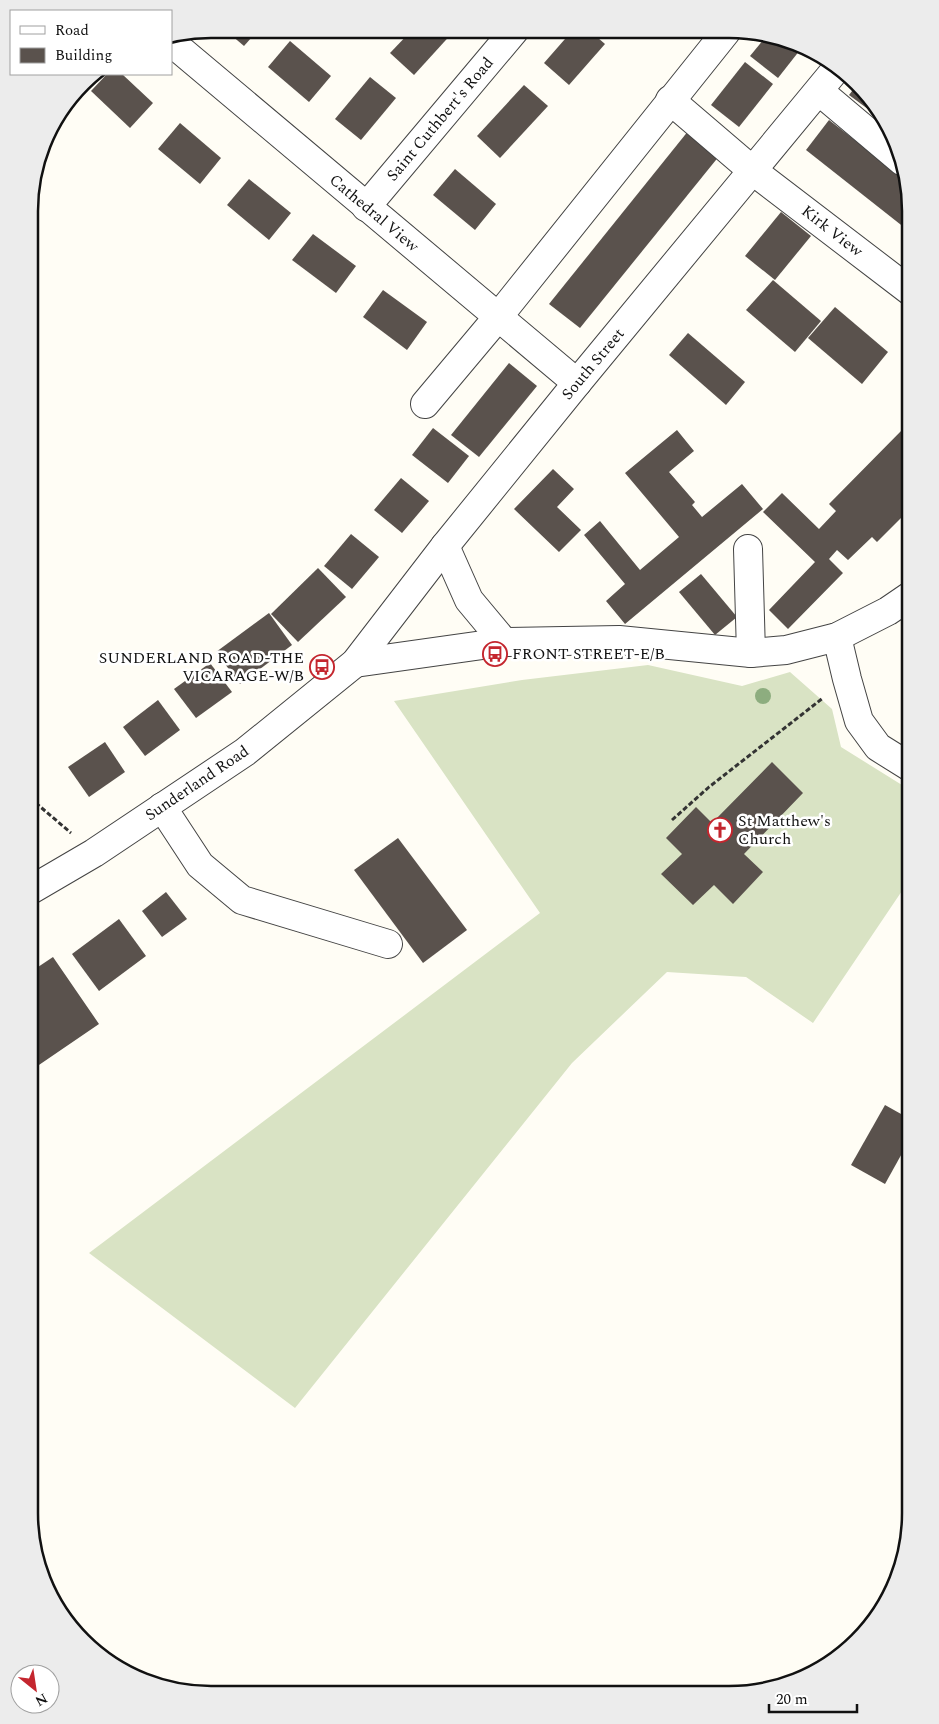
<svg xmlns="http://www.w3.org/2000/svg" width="939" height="1724" viewBox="0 0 939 1724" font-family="Spectral,serif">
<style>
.cemetery{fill:#d9e3c4}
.building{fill:#5a524d}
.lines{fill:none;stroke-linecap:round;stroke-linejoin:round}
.minor-casing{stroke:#444;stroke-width:30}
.path{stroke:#333;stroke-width:3;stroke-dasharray:5 2.5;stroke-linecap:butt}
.minor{stroke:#fff;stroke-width:28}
.tree{fill:#8dad7f}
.labels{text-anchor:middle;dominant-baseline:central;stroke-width:5;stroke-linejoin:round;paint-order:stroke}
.street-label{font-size:16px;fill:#111;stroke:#fff}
.poi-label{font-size:16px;fill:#111;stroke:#fff;text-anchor:start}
.rim{fill:none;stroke:#111;stroke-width:2.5}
</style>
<rect width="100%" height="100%" fill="#fffdf5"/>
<path class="cemetery" d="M648,665l94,21 48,-14 42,37 9,38 69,43v89l-97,144 -67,-46 -79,-5 -95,91 -277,345 -206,-155 451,-340 -146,-212 128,-21z"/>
<g class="building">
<path d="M224,29h35l-15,17z"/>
<path d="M412,30h43l-41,45 -24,-22z"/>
<path d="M572,31h18l15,13 -36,41 -25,-22z"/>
<path d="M768,34l32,16 -22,28 -28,-22z"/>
<path d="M290,41l41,35 -22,26 -41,-35z"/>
<path d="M745,62l28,22 -34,43 -28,-22z"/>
<path d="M107,74h15l31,29 -23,25 -39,-37z"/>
<path d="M370,77l26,21 -35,42 -26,-21z"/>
<path d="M524,85l24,21 -48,52 -23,-22z"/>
<path d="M856,86l20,29 -27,-20z"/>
<path d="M829,120l76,59 5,31v22l-104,-82z"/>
<path d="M180,123l41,35 -21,26 -42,-35z"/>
<path d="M693,125l31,25 -144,178 -31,-24z"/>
<path d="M455,169l41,35 -21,26 -42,-35z"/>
<path d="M249,179l42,34 -22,27 -42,-35z"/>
<path d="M781,212l30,24 -36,44 -30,-24z"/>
<path d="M313,234l43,32 -20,27 -44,-33z"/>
<path d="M773,280l48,41 -26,31 -49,-42z"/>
<path d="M383,290l44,32 -20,28 -44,-33z"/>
<path d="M835,307l53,45 -26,32 -54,-46z"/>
<path d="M688,333l57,49 -19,23 -57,-50z"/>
<path d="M509,363l28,23 -58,71 -28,-22z"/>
<path d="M433,428l36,28 -21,27 -36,-28z"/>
<path d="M903,429l7,7v29l-8,9 8,8v27l-33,33 -5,-5 -24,23 -11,-10 -8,9 14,14 -55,56 -19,-19 46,-48 -52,-50 19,-19 37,36 17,-18 -7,-7z"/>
<path d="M677,430l17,21 -25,21 26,30 -3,3 10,12 40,-33 21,25 -138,115 -19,-23 19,-17 -41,-49 16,-14 40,49 39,-33 -54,-64z"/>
<path d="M553,469l21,20 -17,18 24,23 -22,22 -45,-43z"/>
<path d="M401,478l28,23 -27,32 -28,-23z"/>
<path d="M351,534l28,23 -27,32 -28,-23z"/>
<path d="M318,568l28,29 -48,45 -27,-28z"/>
<path d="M701,574l36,43 -22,18 -36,-43z"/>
<path d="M269,613l23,32 -52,39 -24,-32z"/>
<path d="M210,663l22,29 -36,26 -22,-29z"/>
<path d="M158,700l22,30 -35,26 -22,-29z"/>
<path d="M105,742l20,30 -36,25 -21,-30z"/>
<path d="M772,762l31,31 -59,61 19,18 -30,32 -19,-19 -21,20 -32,-31 21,-20 -16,-16 30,-31 16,16z"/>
<path d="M398,838l69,92 -44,33 -69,-93z"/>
<path d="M166,892l21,27 -25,18 -20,-26z"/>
<path d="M119,919l27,37 -47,35 -27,-37z"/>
<path d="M53,957l46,67 -63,43 -7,-11v-28l6,-4 -6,-9v-42z"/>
<path d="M885,1105l25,14v20l-25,45 -34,-19z"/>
</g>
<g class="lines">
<defs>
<g id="minor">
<path d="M171,42l406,341"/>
<path d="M819,91l83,70"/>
<path d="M670,100l83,71 157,120"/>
<path d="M366,207l148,-176"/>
<path d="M425,404l73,-87 228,-285"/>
<path d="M445,546l24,54 35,42"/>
<path d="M748,549l3,104"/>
<path d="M837,637l10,42 12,42 19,26 32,20"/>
<path d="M355,663l149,-21 115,-2 132,13 35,-3 51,-13 51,-26 22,-15"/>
<path d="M162,807l38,58 42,35 146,44"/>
<path d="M29,891l65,-38 151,-101 110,-89 90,-117 132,-163 260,-315"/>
</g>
</defs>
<use href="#minor" class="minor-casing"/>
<g class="path">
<path d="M30,798l41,35"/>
<path d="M672,820l37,-33 114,-89"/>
</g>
<use href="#minor" class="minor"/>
</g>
<circle class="tree" cx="763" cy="696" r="8"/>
<defs>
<symbol id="bus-ring" viewBox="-11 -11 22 22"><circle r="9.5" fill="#fff" stroke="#c4262e" stroke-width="1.5"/><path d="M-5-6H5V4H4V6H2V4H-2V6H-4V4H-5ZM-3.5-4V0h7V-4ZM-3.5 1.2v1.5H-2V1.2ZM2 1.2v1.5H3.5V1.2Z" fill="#c4262e"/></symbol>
<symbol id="church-ring" viewBox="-11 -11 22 22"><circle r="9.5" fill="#fff" stroke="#c4262e" stroke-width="1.5"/><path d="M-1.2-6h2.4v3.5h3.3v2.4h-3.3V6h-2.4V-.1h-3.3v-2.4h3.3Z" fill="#c4262e"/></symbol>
</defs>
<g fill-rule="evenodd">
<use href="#bus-ring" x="481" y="640" width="28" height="28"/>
<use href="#bus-ring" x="308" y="653" width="28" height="28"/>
<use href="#church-ring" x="706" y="816" width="28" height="28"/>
</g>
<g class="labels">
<g class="street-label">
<text transform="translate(440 119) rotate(-50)">Saint Cuthbert's Road</text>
<text transform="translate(374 213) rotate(40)">Cathedral View</text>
<text transform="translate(832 231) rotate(38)">Kirk View</text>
<text transform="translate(593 364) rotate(-50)">South Street</text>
<text transform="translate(197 783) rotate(-34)">Sunderland Road</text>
</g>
<g class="poi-label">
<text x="512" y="654">FRONT STREET-E/B</text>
<text x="304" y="658" text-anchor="end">SUNDERLAND ROAD-THE<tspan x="304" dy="18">VICARAGE-W/B</tspan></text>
<text x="738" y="821">St Matthew's<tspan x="738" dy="18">Church</tspan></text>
</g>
</g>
<path d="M0 0H939V1724H0ZM211 38H729A173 173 0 0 1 902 211V1513A173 173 0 0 1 729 1686H211A173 173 0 0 1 38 1513V211A173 173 0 0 1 211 38Z" fill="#ececec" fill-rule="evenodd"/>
<path class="rim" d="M211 38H729A173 173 0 0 1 902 211V1513A173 173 0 0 1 729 1686H211A173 173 0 0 1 38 1513V211A173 173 0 0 1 211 38Z"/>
<rect x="10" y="10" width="162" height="65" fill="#ffffff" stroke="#a0a0a0"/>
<rect x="20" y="26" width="25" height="8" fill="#ffffff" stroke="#a0a0a0"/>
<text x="55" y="35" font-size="15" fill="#111111">Road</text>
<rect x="20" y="48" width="25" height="15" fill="#5a524d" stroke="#a0a0a0"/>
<text x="55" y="60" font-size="15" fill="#111111">Building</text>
<g transform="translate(35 1689) rotate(150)"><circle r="24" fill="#ffffff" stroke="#a0a0a0"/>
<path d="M0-4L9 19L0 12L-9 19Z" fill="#c4262e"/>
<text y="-8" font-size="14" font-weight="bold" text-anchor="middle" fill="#111111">N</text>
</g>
<path d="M769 1704v8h88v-8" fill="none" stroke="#111111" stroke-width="2.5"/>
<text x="776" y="1704" font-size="15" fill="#111111" stroke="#ffffff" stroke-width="4" paint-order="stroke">20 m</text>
</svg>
